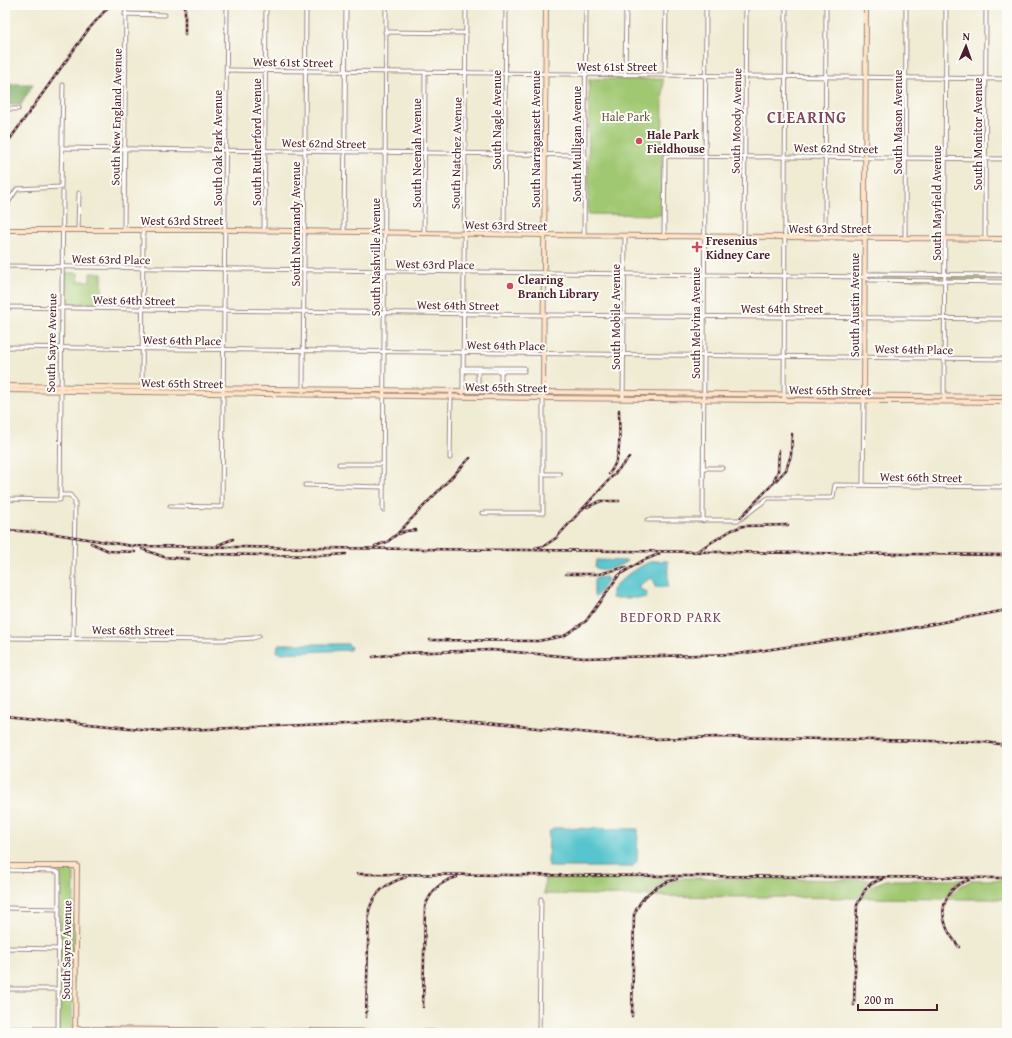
<svg xmlns="http://www.w3.org/2000/svg" width="1012" height="1038" viewBox="0 0 1012 1038" font-family="'Gentium Book Plus',serif">
<style>
.green{fill:#a0c771;stroke:#75734e}
.forest{fill:#80ac63;stroke:#656647}
.water{fill:#57c5cd;stroke:#50727c}
.lines{fill:none;stroke-linecap:round;stroke-linejoin:round}
.street-casing{stroke:#9d857f;stroke-width:5}
.secondary-casing{stroke:#9d857f;stroke-width:6}
.street{stroke:#fff;stroke-width:3}
.secondary{stroke:#ffe4c6;stroke-width:4}
.rail-casing{stroke:#4a1f2b;stroke-width:2.5}
.rail{stroke:#fdfcf7;stroke-width:1;stroke-dasharray:3;stroke-linecap:butt}
.poi-dot{fill:#d1495b;stroke:#fdfcf7;stroke-width:1.5}
.labels{text-anchor:middle;dominant-baseline:central;stroke-width:4;stroke-linejoin:round;paint-order:stroke}
.street-label{font-size:12px;fill:#4a1f2b;stroke:#fdfcf7}
.park-label{font-size:12px;fill:#685a44;stroke:#fdfcf7}
.poi-label{font-size:12px;font-weight:bold;fill:#4a1f2b;stroke:#fdfcf7;text-anchor:start}
.quarter-label{font-size:14px;letter-spacing:1px;fill:#7c485d;stroke:#fdfcf7}
.district-label{font-size:16px;font-weight:bold;letter-spacing:1px;fill:#7c485d;stroke:#fdfcf7}
</style>
<rect width="100%" height="100%" fill="#fdfcf7"/>
<filter id="ink" filterUnits="userSpaceOnUse"><feTurbulence type="fractalNoise" baseFrequency=".025" numOctaves="2"/><feDisplacementMap in="SourceGraphic" scale="8" xChannelSelector="R" yChannelSelector="G"/><feConvolveMatrix kernelMatrix="1 2 1 2 8 2 1 2 1" color-interpolation-filters="sRGB"/></filter>
<filter id="wash" filterUnits="userSpaceOnUse"><feTurbulence type="fractalNoise" baseFrequency=".012" numOctaves="4" result="noise"/><feDisplacementMap in="SourceGraphic" scale="16" xChannelSelector="R" yChannelSelector="G"/><feGaussianBlur stdDeviation="0.9" result="paint"/><feColorMatrix in="noise" values="0 0 0 0 0 0 0 0 0 0 0 0 0 0 0 0 0 1.4 0 .05"/><feComposite in="paint" operator="in"/></filter>
<g filter="url(#wash)">
<rect width="100%" height="100%" fill="#f0ebd3"/>
<g class="green">
<path d="M589,79h74l-1,136 -74,-1z"/>
<path d="M66,273h12v8h12v-8h12v31h-36z"/>
<path d="M869,275l72,1v3h-72z"/>
<rect x="949" y="276" width="58" height="4"/>
<path d="M60,868h10l4,5 -2,160h-13z"/>
<path d="M545,878h128l-14,7 -16,11 -99,-2z"/>
<path d="M683,878l193,2 -10,6 -8,12 -212,-2 20,-12z"/>
<path d="M887,880h77l-11,7 -9,12 -82,-1 9,-12z"/>
<path d="M972,880h35v19h-60l12,-12z"/>
</g>
<path class="forest" d="M5,84h28l-12,21h-16z"/>
<g class="water">
<path d="M596,560l31,1c-6,5 -26,12 -32,6z"/>
<path d="M652,561h16v26h-13l-1,-6 -3,-3 -13,8 2,3 7,3 -1,6h-34v-8c12,-14 23,-22 40,-29z"/>
<path d="M606,577l2,3 -12,17 -2,-1v-16l2,-2z"/>
<path d="M279,644h69l3,3 -1,3 -70,3 -3,-1 1,-7z"/>
<path d="M555,828l83,1 -1,32 -5,6h-81l-2,-1 -1,-4 1,-30z"/>
</g>
</g>
<g filter="url(#ink)">
<g class="lines">
<defs>
<g id="street">
<path d="M125,14l40,1"/>
<path d="M385,32l81,1"/>
<path d="M226,70l781,9"/>
<path d="M625,75l1,-70"/>
<path d="M665,75l1,-70"/>
<path d="M5,109h13"/>
<path d="M62,148l523,7"/>
<path d="M5,207l12,-18 44,-2 2,-102"/>
<path d="M78,230l1,-37"/>
<path d="M124,230l2,-225"/>
<path d="M264,231l2,-226"/>
<path d="M344,232l2,-227"/>
<path d="M424,233l1,-160"/>
<path d="M504,235l2,-230"/>
<path d="M584,236l2,-231"/>
<path d="M664,236l1,-80 342,3"/>
<path d="M744,237l2,-232"/>
<path d="M825,238l1,-233"/>
<path d="M905,238l1,-233"/>
<path d="M985,239l1,-234"/>
<path d="M5,266l860,11 5,3 137,2"/>
<path d="M865,277l3,-3 139,1"/>
<path d="M5,307l539,8 463,4"/>
<path d="M5,347l1002,12"/>
<path d="M463,368h61"/>
<path d="M463,371h61"/>
<path d="M478,387v-17"/>
<path d="M501,387v-17"/>
<path d="M303,391l3,-386"/>
<path d="M142,392l1,-162"/>
<path d="M463,393l3,-388"/>
<path d="M623,398l2,-162"/>
<path d="M784,399l2,-394"/>
<path d="M944,401l2,-396"/>
<path d="M450,458l1,-67"/>
<path d="M339,464h44"/>
<path d="M703,468h19"/>
<path d="M543,474h17"/>
<path d="M305,485l78,2"/>
<path d="M863,485l1,-85"/>
<path d="M60,495h10l5,6 -2,137"/>
<path d="M5,499l55,1 3,-308"/>
<path d="M170,506l52,1 5,-502"/>
<path d="M383,510l3,-505"/>
<path d="M482,513h61v-121"/>
<path d="M647,520h92l29,-22h62l3,-1 2,-12 172,2"/>
<path d="M703,521l3,-516"/>
<path d="M5,638l217,2 31,-2 6,-2"/>
<path d="M5,870l49,1 5,2 -1,160"/>
<path d="M5,908l54,1"/>
<path d="M5,948l54,1"/>
<path d="M5,989h53"/>
<path d="M5,1029h53"/>
<path d="M539,1033l2,-134"/>
</g>
<g id="secondary">
<path d="M5,230h232l307,5 463,4"/>
<path d="M5,386l1002,11"/>
<path d="M5,390l538,8 464,4"/>
<path d="M543,392l3,-387"/>
<path d="M864,399l2,-394"/>
<path d="M5,866h72l-2,167"/>
<path d="M75,1029l449,4"/>
</g>
</defs>
<use href="#street" class="street-casing"/>
<use href="#secondary" class="secondary-casing"/>
<use href="#street" class="street"/>
<use href="#secondary" class="secondary"/>
<defs>
<g id="rail">
<path d="M185,35v-30"/>
<path d="M5,146l83,-116 22,-25"/>
<path d="M609,474c14,-17 10,-43 10,-64"/>
<path d="M774,480l4,-9 1,-21"/>
<path d="M587,507l14,-6h18"/>
<path d="M741,517l45,-47 5,-15 1,-21"/>
<path d="M5,530l44,3 83,13 875,9"/>
<path d="M399,534l7,-3 10,-1"/>
<path d="M91,543l18,8 26,1"/>
<path d="M218,545l15,-6"/>
<path d="M375,546l12,-4 9,-7 74,-77"/>
<path d="M535,548l9,-2 12,-8 73,-80"/>
<path d="M142,549l22,8 25,2"/>
<path d="M697,551l35,-21 11,-4 45,-1"/>
<path d="M184,552l24,2 111,2 27,-2"/>
<path d="M566,574h33l27,-7"/>
<path d="M430,640l108,1 26,-5 22,-15 33,-46 23,-14 17,-7"/>
<path d="M373,657l30,-4 88,-3 93,8 154,-4 163,-24 106,-20"/>
<path d="M5,716l156,15 282,-12 212,20 62,-2 267,5 23,3"/>
<path d="M357,874l650,4"/>
<path d="M959,947c-5,-7 -11,-14 -13,-21 -8,-20 3,-41 23,-46"/>
<path d="M854,1005l3,-100 8,-15 7,-7 10,-4"/>
<path d="M423,1007l2,-100c5,-15 16,-26 32,-30"/>
<path d="M632,1016l2,-101c7,-19 23,-31 43,-36"/>
<path d="M366,1017l3,-107c6,-19 18,-27 37,-33"/>
</g>
</defs>
<use href="#rail" class="rail-casing"/>
<use href="#rail" class="rail"/>
</g>
</g>
<g class="poi-dot">
<circle cx="639" cy="141" r="4"/>
<path d="M695 241h4v4h4v4h-4v4h-4v-4h-4v-4h4z"/>
<circle cx="510" cy="286" r="4"/>
</g>
<g class="labels">
<g class="street-label">
<text transform="translate(293 62) rotate(1)">West 61st Street</text>
<text x="617" y="66">West 61st Street</text>
<text transform="translate(116 117) rotate(-89)">South New England Avenue</text>
<text transform="translate(496 120) rotate(-90)">South Nagle Avenue</text>
<text transform="translate(736 121) rotate(-89)">South Moody Avenue</text>
<text transform="translate(897 122) rotate(-90)">South Mason Avenue</text>
<text transform="translate(977 134) rotate(-90)">South Monitor Avenue</text>
<text transform="translate(535 139) rotate(-90)">South Narragansett Avenue</text>
<text transform="translate(256 142) rotate(-90)">South Rutherford Avenue</text>
<text transform="translate(324 143) rotate(1)">West 62nd Street</text>
<text transform="translate(576 144) rotate(-90)">South Mulligan Avenue</text>
<text transform="translate(217 148) rotate(-90)">South Oak Park Avenue</text>
<text transform="translate(836 148) rotate(1)">West 62nd Street</text>
<text transform="translate(416 153) rotate(-90)">South Neenah Avenue</text>
<text transform="translate(456 153) rotate(-89)">South Natchez Avenue</text>
<text transform="translate(936 203) rotate(-90)">South Mayfield Avenue</text>
<text x="182" y="220">West 63rd Street</text>
<text transform="translate(295 224) rotate(-90)">South Normandy Avenue</text>
<text transform="translate(506 225) rotate(1)">West 63rd Street</text>
<text x="830" y="228">West 63rd Street</text>
<text transform="translate(375 257) rotate(-90)">South Nashville Avenue</text>
<text transform="translate(111 259) rotate(1)">West 63rd Place</text>
<text transform="translate(435 264) rotate(1)">West 63rd Place</text>
<text transform="translate(134 300) rotate(1)">West 64th Street</text>
<text transform="translate(458 305) rotate(1)">West 64th Street</text>
<text transform="translate(854 305) rotate(-90)">South Austin Avenue</text>
<text x="782" y="308">West 64th Street</text>
<text transform="translate(615 317) rotate(-90)">South Mobile Avenue</text>
<text transform="translate(695 323) rotate(-90)">South Melvina Avenue</text>
<text transform="translate(182 340) rotate(1)">West 64th Place</text>
<text transform="translate(51 343) rotate(-89)">South Sayre Avenue</text>
<text transform="translate(506 345) rotate(1)">West 64th Place</text>
<text transform="translate(914 349) rotate(1)">West 64th Place</text>
<text transform="translate(182 383) rotate(1)">West 65th Street</text>
<text transform="translate(506 387) rotate(1)">West 65th Street</text>
<text transform="translate(830 390) rotate(1)">West 65th Street</text>
<text transform="translate(921 477) rotate(1)">West 66th Street</text>
<text transform="translate(133 630) rotate(1)">West 68th Street</text>
<text transform="translate(66 950) rotate(-89)">South Sayre Avenue</text>
</g>
<g class="park-label">
<text x="626" y="116">Hale Park</text>
</g>
<g class="poi-label">
<text x="647" y="134">Hale Park<tspan x="647" dy="14">Fieldhouse</tspan></text>
<text x="706" y="240">Fresenius<tspan x="706" dy="14">Kidney Care</tspan></text>
<text x="518" y="279">Clearing<tspan x="518" dy="14">Branch Library</tspan></text>
</g>
<g class="quarter-label">
<text x="671" y="617">BEDFORD PARK</text>
</g>
<g class="district-label">
<text x="807" y="117">CLEARING</text>
</g>
</g>
<rect width="1012" height="1038" fill="none" stroke="#fdfcf7" stroke-width="20"/>
<g transform="translate(966 46) rotate(2)" stroke="#fdfcf7" stroke-width="3" paint-order="stroke">
<path d="M0-3L7 15L0 10L-7 15Z" fill="#4a1f2b"/>
<text y="-6" font-size="11" font-weight="bold" text-anchor="middle" fill="#4a1f2b">N</text>
</g>
<path d="M858 1004v6h79v-6" fill="none" stroke="#4a1f2b" stroke-width="2"/>
<text x="864" y="1004" font-size="12" fill="#4a1f2b" stroke="#fdfcf7" stroke-width="3" paint-order="stroke">200 m</text>
</svg>
